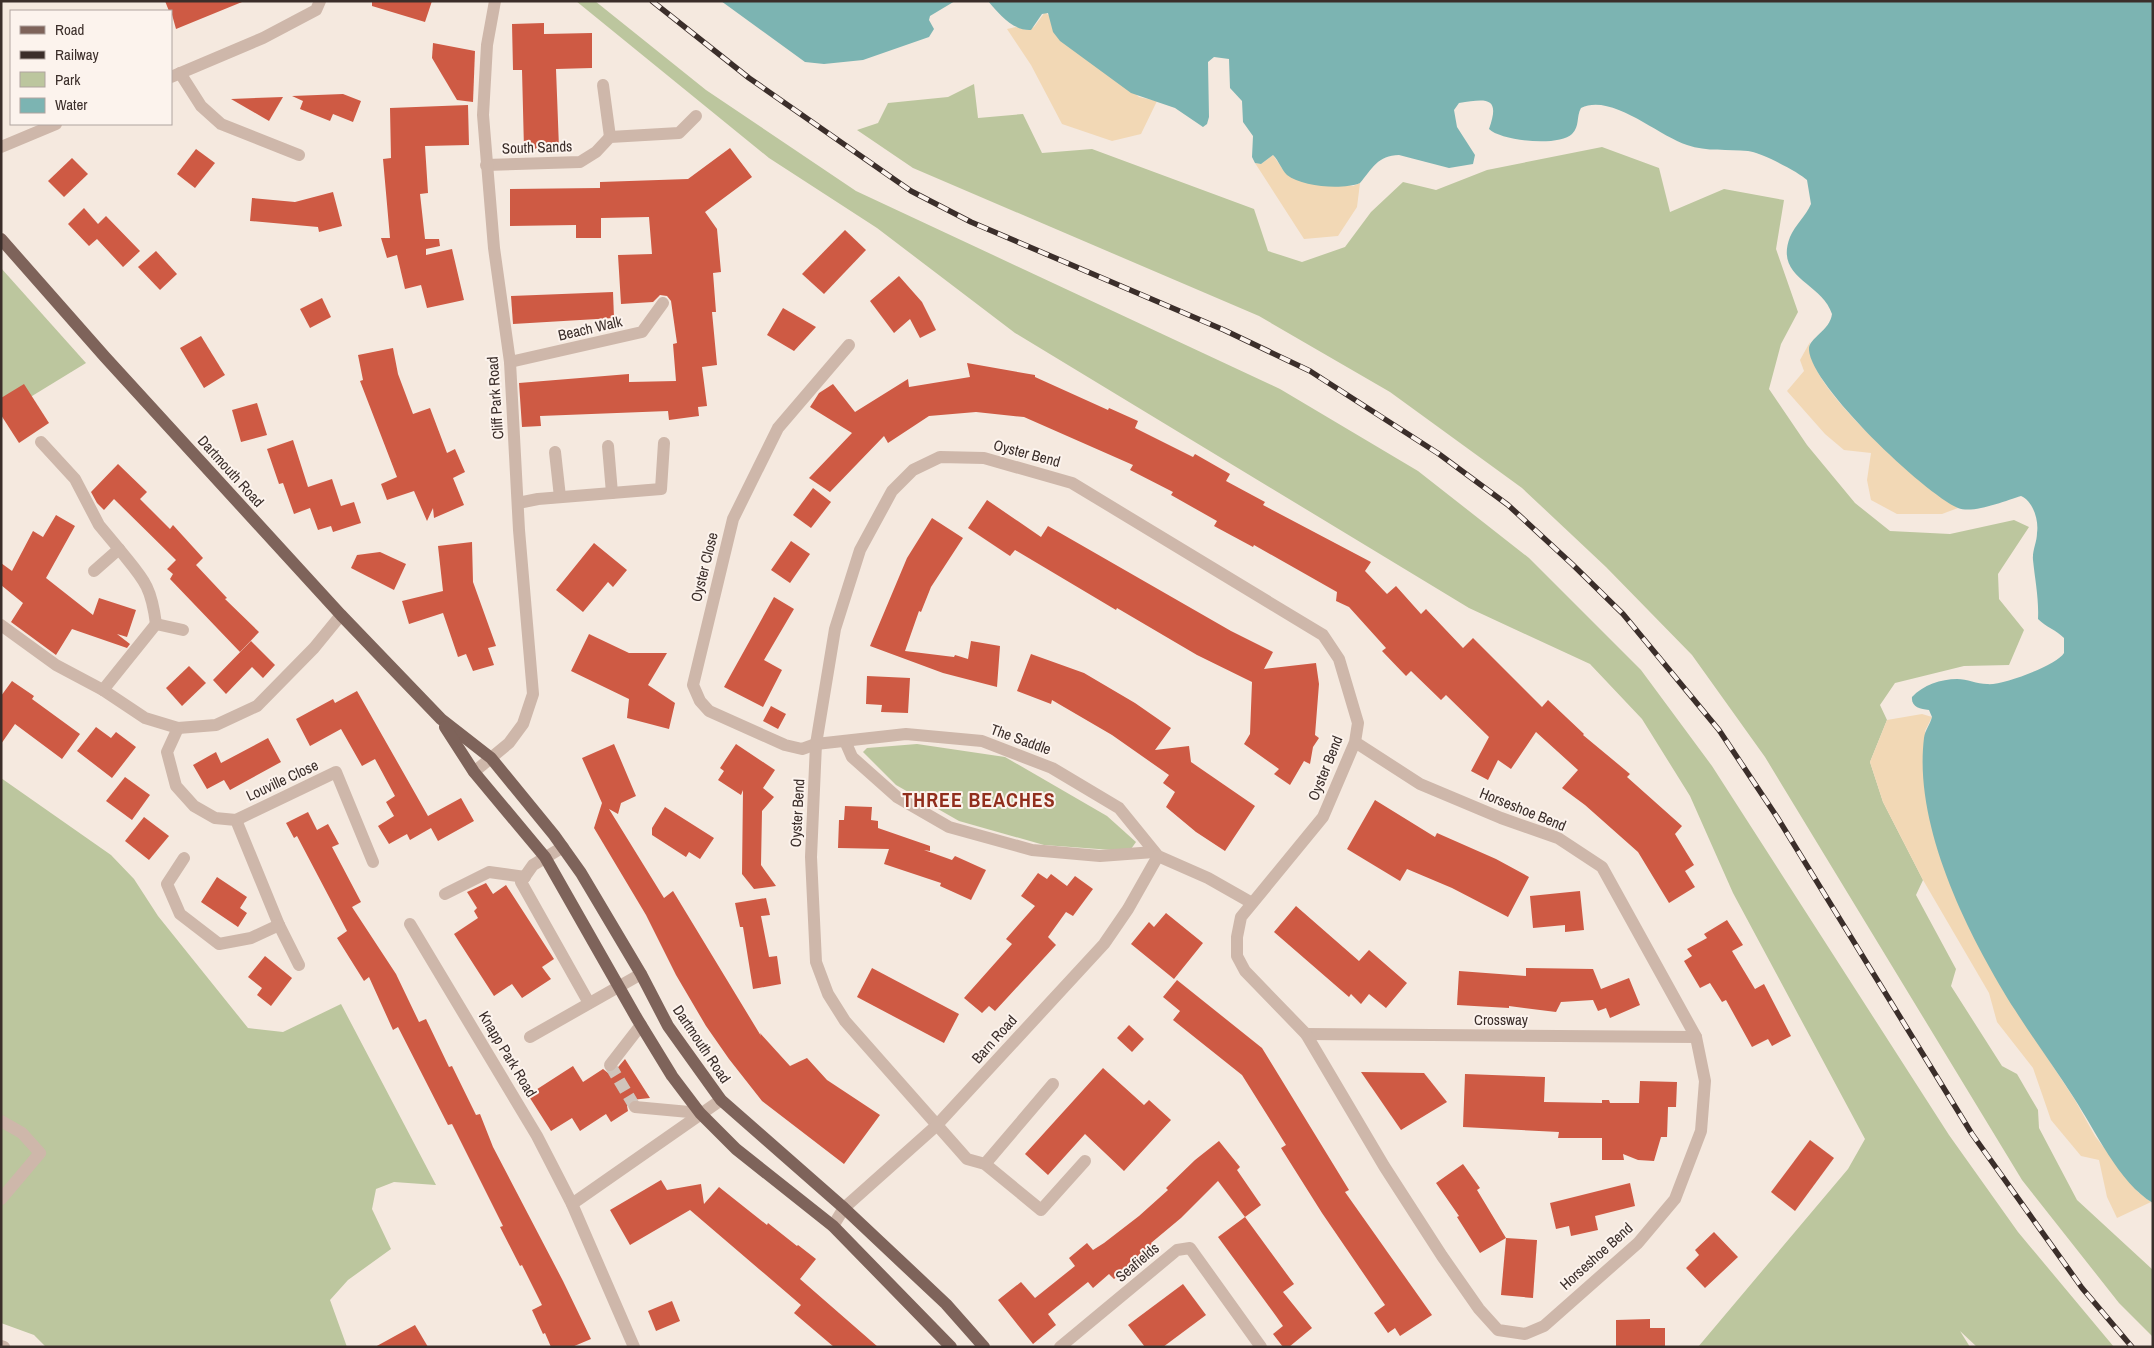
<svg xmlns="http://www.w3.org/2000/svg" width="2154" height="1348" viewBox="0 0 2154 1348" font-family="'Archivo Narrow',sans-serif">
<style>
.green{fill:#bcc69e}
.sand{fill:#f2d8b5}
.water{fill:#7cb4b2}
.building{fill:#ce5a44}
.lines{fill:none;stroke-linecap:round;stroke-linejoin:round}
.minor-tunnel{stroke:#d0c4bb;stroke-width:12;stroke-dasharray:12 6;stroke-linecap:butt}
.minor{stroke:#ceb7aa;stroke-width:12}
.major{stroke:#7e635a;stroke-width:12}
.rail-casing{stroke:#3b2e2a;stroke-width:5.5}
.rail{stroke:#fcf3ed;stroke-width:4;stroke-dasharray:11;stroke-linecap:butt}
.labels{text-anchor:middle;dominant-baseline:central;stroke-width:4;stroke-linejoin:round;paint-order:stroke}
.street-label{font-size:15px;fill:#3b2e2a;stroke:#fcf3ed}
.district-label{font-size:20px;font-weight:bold;letter-spacing:1px;fill:#912e1c;stroke:#fcf3ed}
</style>
<rect width="100%" height="100%" fill="#f5e9df"/>
<g class="green">
<path d="M576,1h19l111,89 150,101 424,198 138,82 111,87 112,112 71,96 237,369 69,97 96,115h-137l-17,-16 10,16h-272l150,-178 17,-30 -132,-246 -43,-97 -48,-77 -52,-55 -121,-56 -454,-275 -138,-105 -108,-70z"/>
<path d="M974,84l4,34 45,-4 19,39 50,-4 162,60 14,42 34,11 43,-15 26,-35 32,-30 33,8 51,-20 115,-23 57,21 11,44 54,-23 60,11 -8,49 22,63 -17,32 -12,45 38,56 48,58 35,28 60,3 64,-14 15,7 -31,47 1,25 25,31 -15,35 -45,1 -69,17 -15,22 7,15 -17,42 13,40 40,78 -7,15 40,74 -5,17 51,80 15,8 21,36 1,18 38,72 76,70v67l-34,-34 -97,-123 -257,-423 -73,-102 -86,-88 -84,-79 -132,-96 -131,-76 -346,-148 -56,-38 21,-7 10,-20 60,-6z"/>
<path d="M1,268l85,95 -85,52z"/>
<path d="M917,744l88,13 102,59 29,26 -5,7 -19,1 -68,-5 -85,-24 -63,-36 -33,-33 4,-4z"/>
<path d="M1,778l110,77 23,24 24,37 90,112 35,4 58,-28 95,181 -42,-3 -18,7 -4,20 19,40 -43,31 -18,20 17,47h-301l-12,-12 -33,-12z"/>
</g>
<g class="sand">
<path d="M1045,12l94,85 18,4 -16,33 -29,7 -50,-17 -31,-59 -24,-36 9,-2 11,3 7,-3z"/>
<path d="M1273,155l11,16 69,15 7,-3 -3,24 -19,29 -34,3 -49,-76 6,1z"/>
<path d="M1810,342c-9,44 114,143 148,166l-16,6h-45l-26,-14 -4,-20 4,-27 -27,-3 -19,-16 -38,-43 17,-20 -4,-11z"/>
<path d="M1922,714l10,3 -7,14 78,259 72,110 20,36 43,56 13,10 -34,16 -10,-21 -8,-37 -18,-4 -30,-36 -18,-52 -36,-46 -8,-29 -66,-113 -40,-78 -13,-40 17,-42z"/>
</g>
<g class="water">
<path d="M721,1h234l-25,15 -1,4 5,9 -5,8 -66,23 -39,4 -19,-2z"/>
<path d="M988,1h1165v1202c-34,-20 -58,-73 -79,-105 -19,-30 -40,-58 -59,-88 -46,-73 -102,-183 -91,-272 1,-8 6,-13 8,-21l-3,-7c-9,-1 -18,-3 -17,-13 11,-12 29,-18 45,-18 10,0 20,5 30,5 15,2 70,-19 77,-31v-15c-8,-8 -18,-11 -26,-19 1,-21 -3,-39 -5,-59 -1,-9 4,-18 4,-27 2,-13 -4,-32 -16,-37 -16,5 -48,18 -63,12 -34,-15 -147,-122 -149,-158 -1,-12 21,-19 23,-36 -10,-32 -58,-35 -42,-77 5,-12 16,-21 21,-33l-4,-24c-8,-8 -47,-28 -59,-29 -20,-2 -41,1 -61,-6 -29,-9 -75,-52 -106,-37 -5,9 -1,18 -9,26 -13,13 -71,7 -83,-5 12,-33 -3,-30 -30,-26l-5,7 3,17 18,28 -2,9 -24,4 -50,-13c-21,0 -27,14 -39,28 -17,7 -58,4 -73,-8 -6,-6 -8,-14 -14,-20l-12,9 -6,-1 -3,-6 1,-21 -10,-14 -1,-21 -12,-13 -1,-29 -15,-2 -6,5 1,55 -2,7 -4,3 -28,-19 -44,-15 -71,-52 -7,-9 -5,-19 -6,1 -11,16c-18,1 -32,-16 -43,-29z"/>
</g>
<g class="building">
<path d="M165,1h77v1l-66,27 -5,-18h-2z"/>
<path d="M372,1h60l-7,21 -53,-16z"/>
<path d="M544,23v11l48,-1v35l-36,1 3,79 -35,1 -2,-79h-9l-1,-46z"/>
<path d="M433,43l42,8 -2,51 -16,-2 -25,-42z"/>
<path d="M343,94l18,7 -8,21 -20,-8 -3,7 -30,-12 3,-8 -11,-5z"/>
<path d="M283,97l-14,24 -38,-22z"/>
<path d="M468,105l1,40 -44,1 3,47 -8,1 5,45h14l1,7 -14,3v6l26,-6 12,51 -37,8 -6,-23 -16,4 -8,-34 -10,3 -6,-20h9l-7,-79 8,-1 -1,-50z"/>
<path d="M730,148l22,29 -47,35 12,17 4,43 -8,1 3,39h-4l5,53 -15,2 5,39 -9,1 1,9 -30,4 -1,-9 -128,5 1,10 -19,1 -3,-44 110,-9v8l47,-1 -3,-37 4,-1 -6,-42 -4,-5 -7,-1 -7,7 -32,2 -3,-49 34,-1 -3,-37 -48,1v20h-25v-13l-66,1v-37l90,-1v-6l88,-3z"/>
<path d="M196,149l19,14 -20,25 -18,-14z"/>
<path d="M72,158l16,16 -24,23 -16,-16z"/>
<path d="M333,192l9,34 -23,6 -1,-5 -68,-6 2,-23 43,4z"/>
<path d="M84,208l14,16 8,-8 34,35 -17,16 -26,-28 -8,7 -21,-22z"/>
<path d="M845,230l21,20 -42,44 -22,-20z"/>
<path d="M156,251l21,23 -17,16 -22,-23z"/>
<path d="M899,276l23,26 14,28 -16,8 -10,-19 -16,14 -24,-32z"/>
<path d="M613,292l1,26 -101,6 -2,-28z"/>
<path d="M322,298l9,19 -21,11 -10,-19z"/>
<path d="M783,308l33,19 -22,24 -27,-16z"/>
<path d="M201,336l24,39 -21,13 -24,-40z"/>
<path d="M393,348l5,26 15,40 17,-6 17,45 8,-4 10,23 -12,6 11,27 -30,13 -1,-10 -6,13 -13,-30 -27,9 -6,-16 16,-7 -37,-96 3,-1 -5,-25z"/>
<path d="M967,363l68,12v2l73,33 1,-2 29,13 -3,7 58,29 2,-3 35,20 -4,7 39,21 -2,3 108,57 -6,9 22,23 9,-8 25,28 5,-5 37,39 10,-10 69,69 6,-7 36,34 -1,1 47,39 -3,3 55,49 -7,8 19,31 -9,6 10,16 -26,16 -31,-51 -53,-47 -23,-17 16,-18 -42,-38 -25,37 -13,-9 -10,20 -17,-9 18,-34 -43,-42 -5,5 -30,-29 -5,5 -24,-25 4,-3 -37,-41 -13,-6 1,-9 -83,-47 -1,2 -39,-21 3,-5 -46,-26 2,-3 -43,-22 3,-5 -109,-48 -48,-5 -47,4 -41,27 -4,-7 -54,56 -21,-14 43,-45 -42,-26 9,-14 14,-9 22,28 53,-33 1,8 61,-10z"/>
<path d="M24,384l25,39 -30,20 -18,-28v-17z"/>
<path d="M257,403l10,32 -26,7 -9,-32z"/>
<path d="M293,440l15,47 24,-8 9,27 13,-4 7,21 -28,9 -2,-6 -13,4 -8,-22 -16,6 -11,-31 -4,1 -12,-35z"/>
<path d="M118,464l29,28 -7,7 30,30 3,-4 30,33 -7,7 31,33 -2,1 34,33 -19,20 -70,-73 3,-5 -6,-5 9,-9 -62,-61 -10,11 -7,-7 -6,-11z"/>
<path d="M813,488l18,14 -20,26 -18,-13z"/>
<path d="M987,500l54,37 7,-11 183,105 42,21 -9,17 52,-6 3,21 -4,51 4,3 -6,9 -3,17 -6,-3 -14,24 -16,-11 5,-5 -35,-25 6,-10 2,-52 -55,-27 -80,-47 -1,2 -101,-60 -5,6 -42,-28z"/>
<path d="M56,515l19,11 -29,52 47,37 6,-17 37,12 -9,27 -10,-3 13,10 -3,4 -55,-19 -16,26 -45,-33 12,-19 -22,-18v-22l11,8 21,-40 10,6z"/>
<path d="M932,518l31,20 -32,49 -10,25 -2,-1 -14,40 49,6 1,-2 13,4 3,-18 29,5 -3,41 -54,-14 -73,-27 37,-88z"/>
<path d="M791,541l19,13 -20,29 -19,-13z"/>
<path d="M472,542l1,40 23,64 -8,2 6,17 -21,6 -7,-17 -8,3 -15,-44 -34,11 -7,-23 41,-10 -5,-45z"/>
<path d="M594,543l33,27 -14,17 -5,-5 -25,30 -27,-22z"/>
<path d="M380,552l26,12 -12,26 -43,-22 6,-13z"/>
<path d="M774,597l20,12 -30,51 18,10 -19,37 -39,-20z"/>
<path d="M589,634l40,19h38l-19,32 27,18 -6,26 -42,-11 2,-19 -58,-28z"/>
<path d="M251,641l24,24 -12,13 -11,-11 -26,27 -13,-14z"/>
<path d="M1031,654l53,19 51,30 36,25 -16,22 34,-4 2,16 64,44 -30,45 -29,-19 -30,-25 9,-15 -12,-9 6,-8 -57,-40 -60,-35 -1,4 -34,-13z"/>
<path d="M189,666l17,17 -24,23 -16,-18z"/>
<path d="M867,676l43,2 -2,35 -27,-1 1,-7 -16,-1z"/>
<path d="M12,681l22,15 -2,3 48,35 -18,25 -47,-35 -14,20v-48z"/>
<path d="M357,691l71,125 33,-18 13,23 -36,20 -7,-13 -21,12 -3,-6 -18,10 -11,-18 16,-10 -8,-14 9,-6 -20,-37 -13,7 -21,-37 -31,17 -14,-27 37,-20 2,4z"/>
<path d="M771,706l15,8 -8,15 -15,-8z"/>
<path d="M96,727l15,11 5,-6 20,15 -24,31 -35,-27z"/>
<path d="M268,738l13,24 -51,28 -6,-10 -17,9 -14,-24 23,-13 5,11z"/>
<path d="M614,744l22,52 -15,7 -3,11 -9,-5 55,89 9,-7 88,145 -1,-3 30,33 17,-8 20,22 53,35 -36,49 -82,-63 -33,-42 -23,-33 -30,-51 -30,-60 -52,-87 8,-25 -20,-45z"/>
<path d="M736,744l39,26 -12,18 11,9 -12,14 -1,54 15,21 -22,3 -12,-15 1,-84 -2,5 -23,-15 6,-9 -4,-3z"/>
<path d="M125,777l25,18 -18,25 -26,-19z"/>
<path d="M1375,800l60,37 2,-4 59,26 33,18 -21,40 -56,-29 -45,-19 -7,12 -53,-32z"/>
<path d="M845,806l27,1 -1,13 7,1v7l52,18v5l-6,-1 28,10 3,-4 31,14 -15,30 -31,-14 1,-3 -57,-19 5,-15 -51,-1 1,-28h5z"/>
<path d="M665,807l49,31 -14,21 -11,-7 -3,5 -34,-22v-7z"/>
<path d="M308,812l9,18 11,-6 11,20 -7,3 29,55 -9,5 44,67 23,48 7,-3 23,48 3,-1 24,49 4,-1 13,33 70,134 28,58 -19,8h-21l-6,-14 -2,1 -11,-24 10,-5 -20,-40 -2,1 -20,-39 3,-1 -51,-102 -4,1 -50,-98 -5,3 -24,-53 -5,4 -27,-43 10,-7 -50,-95 -3,2 -8,-15z"/>
<path d="M144,817l25,19 -20,24 -24,-19z"/>
<path d="M1038,873l9,6 4,-5 16,12 8,-10 18,13 -20,27 -7,-4 -18,25 8,8 -61,66 -6,-5 -7,7 -18,-15 48,-54 -6,-5 29,-33 -14,-10z"/>
<path d="M217,877l30,20 -7,11 7,5 -9,14 -37,-25z"/>
<path d="M486,883l7,11 13,-9 48,74 -12,8 9,12 -29,19 -10,-14 -18,12 -40,-62 24,-16 -4,-7 3,-3 -10,-16z"/>
<path d="M1580,891l4,39 -19,2v-7l-32,3 -3,-32z"/>
<path d="M766,898l4,17 -9,1 8,41 8,-1 4,28 -28,5 -10,-62h-3l-5,-24z"/>
<path d="M1296,906l63,55 10,-11 38,33 -21,25 -17,-14 -8,10 -10,-10 -2,3 -75,-65z"/>
<path d="M1166,913l37,30 -29,36 -43,-35 18,-22 5,5z"/>
<path d="M1727,920l16,25 -11,6 23,38 9,-5 27,52 -19,10 -4,-7 -16,8 -26,-47 -4,2 -12,-19 -10,5 -16,-27 8,-5 -5,-7 20,-11 -3,-4z"/>
<path d="M265,956l27,22 -21,28 -14,-11 5,-7 -14,-11z"/>
<path d="M872,968l87,46 -15,29 -87,-46z"/>
<path d="M1526,968l67,1 8,20 28,-11 11,27 -30,13 -4,-10 -8,3 -5,-11 -32,2 -5,10 -47,-6v2l-52,-3 2,-34 67,5z"/>
<path d="M1177,980l85,68 87,142 -4,2 87,123 -32,21 -5,-8 -7,5 -14,-20 11,-8 -63,-92 -41,-65 5,-3 -44,-70 -69,-55 7,-9 -17,-14z"/>
<path d="M1129,1025l15,14 -12,13 -15,-14z"/>
<path d="M625,1059l25,39 -19,2 -4,6 1,5 -17,11 -5,-8 -26,17 -8,-13 -21,13 -23,-36 45,-29 10,16 20,-13 5,4 6,-1z"/>
<path d="M1103,1068l41,37 5,-5 22,20 -47,51 -39,-37 -37,41 -23,-21z"/>
<path d="M1361,1072l63,1 23,29 -46,28z"/>
<path d="M1465,1074l80,3 -1,25 58,1v-3h7l1,3h29l1,-22 37,1 -1,25h-8l-1,30h-6l-7,24 -16,-1 -15,-6 1,6h-22v-22h-44l1,-6 -96,-5z"/>
<path d="M1810,1140l24,18 -39,53 -24,-19z"/>
<path d="M1219,1141l21,26 -3,3 24,35 -16,12 -27,-36 -37,37 -30,25 3,4 -40,32 -5,-5 -16,14 -5,-6 -40,32 8,11 -23,19 -35,-44 23,-18 14,16 40,-32 -6,-8 18,-15 6,7 11,-7 35,-27 29,-26 -2,-2 29,-28z"/>
<path d="M1463,1164l17,24 -3,2 29,48 -26,15 -23,-36 2,-1 -23,-33z"/>
<path d="M661,1180l6,10 34,-6 3,20 15,-17 48,38 1,-2 29,23 1,-1 18,14 -16,20 78,68h-44l-40,-34 7,-8 -111,-95 -60,35 -20,-35z"/>
<path d="M1630,1183l5,23 -40,10 3,14 -27,6 -2,-10 -13,3 -6,-26z"/>
<path d="M1245,1217l49,67 -11,8 29,36 -23,19h-6l-10,-13 10,-8 -7,-10 -58,-79z"/>
<path d="M1714,1232l24,25 -33,31 -19,-20 13,-13 -4,-5z"/>
<path d="M1506,1238l31,2 -4,58 -32,-3z"/>
<path d="M1183,1284l23,31 -43,32h-18l-17,-22z"/>
<path d="M672,1301l8,20 -24,10 -8,-20z"/>
<path d="M1650,1319v9h15v19h-49v-27z"/>
<path d="M415,1325l13,22h-53z"/>
</g>
<g class="lines">
<path class="minor-tunnel" d="M610,1065l25,42"/>
<g class="minor">
<path d="M180,73l21,33 20,18 78,31"/>
<path d="M171,77l92,-39 53,-28 4,-9"/>
<path d="M603,85l7,52"/>
<path d="M1,147l55,-23"/>
<path d="M486,165l94,-3 16,-10 14,-15 69,-4 17,-17"/>
<path d="M849,345l-71,83 -45,91 -40,166 7,16 9,10 76,34 17,4 14,-5 90,-10 76,7 70,27 67,40 39,48 50,22 44,25"/>
<path d="M510,362l132,-30 21,-29"/>
<path d="M41,442l34,37 24,46 20,24"/>
<path d="M608,446l4,47"/>
<path d="M555,452l5,45"/>
<path d="M518,503l20,-4 123,-10 3,-46"/>
<path d="M94,571l25,-22c24,30 32,35 37,75"/>
<path d="M1,625l55,40 47,25 42,28 33,10 38,-3 41,-19 57,-58 27,-33"/>
<path d="M103,690l53,-66 27,6"/>
<path d="M178,728l-11,24 9,34 18,20 21,12 21,2 43,105 20,40"/>
<path d="M845,741l7,16 45,40 52,30 83,23 68,6 54,-4"/>
<path d="M474,772l35,-29 14,-19 10,-30 -14,-164 -9,-168 -16,-114 -11,-133 4,-70 8,-44"/>
<path d="M236,820l100,-48 37,90"/>
<path d="M563,847l-30,18 -12,17 68,121"/>
<path d="M184,858l-17,26 13,30 39,30 32,-6 28,-13"/>
<path d="M445,894l44,-22 36,5"/>
<path d="M410,924l127,212 35,68 62,143"/>
<path d="M1306,1034l390,3"/>
<path d="M530,1037l111,-63"/>
<path d="M610,1065l31,-40"/>
<path d="M635,1107l65,6"/>
<path d="M1,1121l21,12 18,20 -39,46"/>
<path d="M1085,1161l-44,49 -56,-46 -18,-5 -122,-138 -17,-27 -12,-32 -5,-105 5,-113 19,-115 25,-79 32,-59 21,-21 27,-13 44,1 88,25 251,152 16,24 19,64 -3,19 -32,75 -82,100 -4,20v19l8,15 61,63 78,132 58,90 37,53 19,21 27,4 19,-8 94,-83 37,-44 26,-68 4,-50 -9,-44 -94,-170 -44,-29 -57,-20 -81,-34 -65,-42"/>
<path d="M985,1164l68,-80"/>
<path d="M572,1204l149,-104"/>
<path d="M833,1226l11,-18 92,-82 168,-182 24,-35 30,-53"/>
<path d="M1,1346l3,1"/>
<path d="M1060,1347l117,-97 13,-2 71,99"/>
</g>
<g class="major">
<path d="M1,239l104,118 236,258 100,104 50,39 63,77 27,38 60,101 27,52 53,74 123,108 102,96 38,43"/>
<path d="M445,727l29,45 71,85 91,160 36,59 28,37 36,36 97,77 118,121"/>
</g>
<defs>
<path id="rail" d="M652,1l97,77 162,113 60,31 253,108 86,41 129,83 69,51 64,59 51,50 96,116 58,87 195,317 110,154 50,59"/>
</defs>
<use href="#rail" class="rail-casing"/>
<use href="#rail" class="rail"/>
</g>
<g class="labels">
<g class="street-label">
<text transform="translate(537 147) rotate(-2)">South Sands</text>
<text transform="translate(590 328) rotate(-13)">Beach Walk</text>
<text transform="translate(495 398) rotate(-94)">Cliff Park Road</text>
<text transform="translate(1027 453) rotate(15)">Oyster Bend</text>
<text transform="translate(231 471) rotate(48)">Dartmouth Road</text>
<text transform="translate(704 567) rotate(-76)">Oyster Close</text>
<text transform="translate(1021 739) rotate(20)">The Saddle</text>
<text transform="translate(1325 768) rotate(-68)">Oyster Bend</text>
<text transform="translate(282 780) rotate(-25)">Louville Close</text>
<text transform="translate(1523 809) rotate(22)">Horseshoe Bend</text>
<text transform="translate(797 813) rotate(-87)">Oyster Bend</text>
<text x="1501" y="1019">Crossway</text>
<text transform="translate(994 1039) rotate(-48)">Barn Road</text>
<text transform="translate(702 1044) rotate(56)">Dartmouth Road</text>
<text transform="translate(508 1054) rotate(59)">Knapp Park Road</text>
<text transform="translate(1596 1256) rotate(-42)">Horseshoe Bend</text>
<text transform="translate(1137 1262) rotate(-40)">Seafields</text>
</g>
<g class="district-label">
<text x="979" y="799">THREE BEACHES</text>
</g>
</g>
<rect width="2154" height="1348" fill="none" stroke="#3b2e2a" stroke-width="5"/>
<rect x="10" y="10" width="162" height="115" fill="#fcf3ed" stroke="#afa49f"/>
<rect x="20" y="26" width="25" height="8" fill="#7e635a" stroke="#afa49f"/>
<text x="55" y="35" font-size="15" fill="#3b2e2a">Road</text>
<rect x="20" y="51" width="25" height="8" fill="#3b2e2a" stroke="#afa49f"/>
<text x="55" y="60" font-size="15" fill="#3b2e2a">Railway</text>
<rect x="20" y="72" width="25" height="15" fill="#bcc69e" stroke="#afa49f"/>
<text x="55" y="85" font-size="15" fill="#3b2e2a">Park</text>
<rect x="20" y="98" width="25" height="15" fill="#7cb4b2" stroke="#afa49f"/>
<text x="55" y="110" font-size="15" fill="#3b2e2a">Water</text>
</svg>
